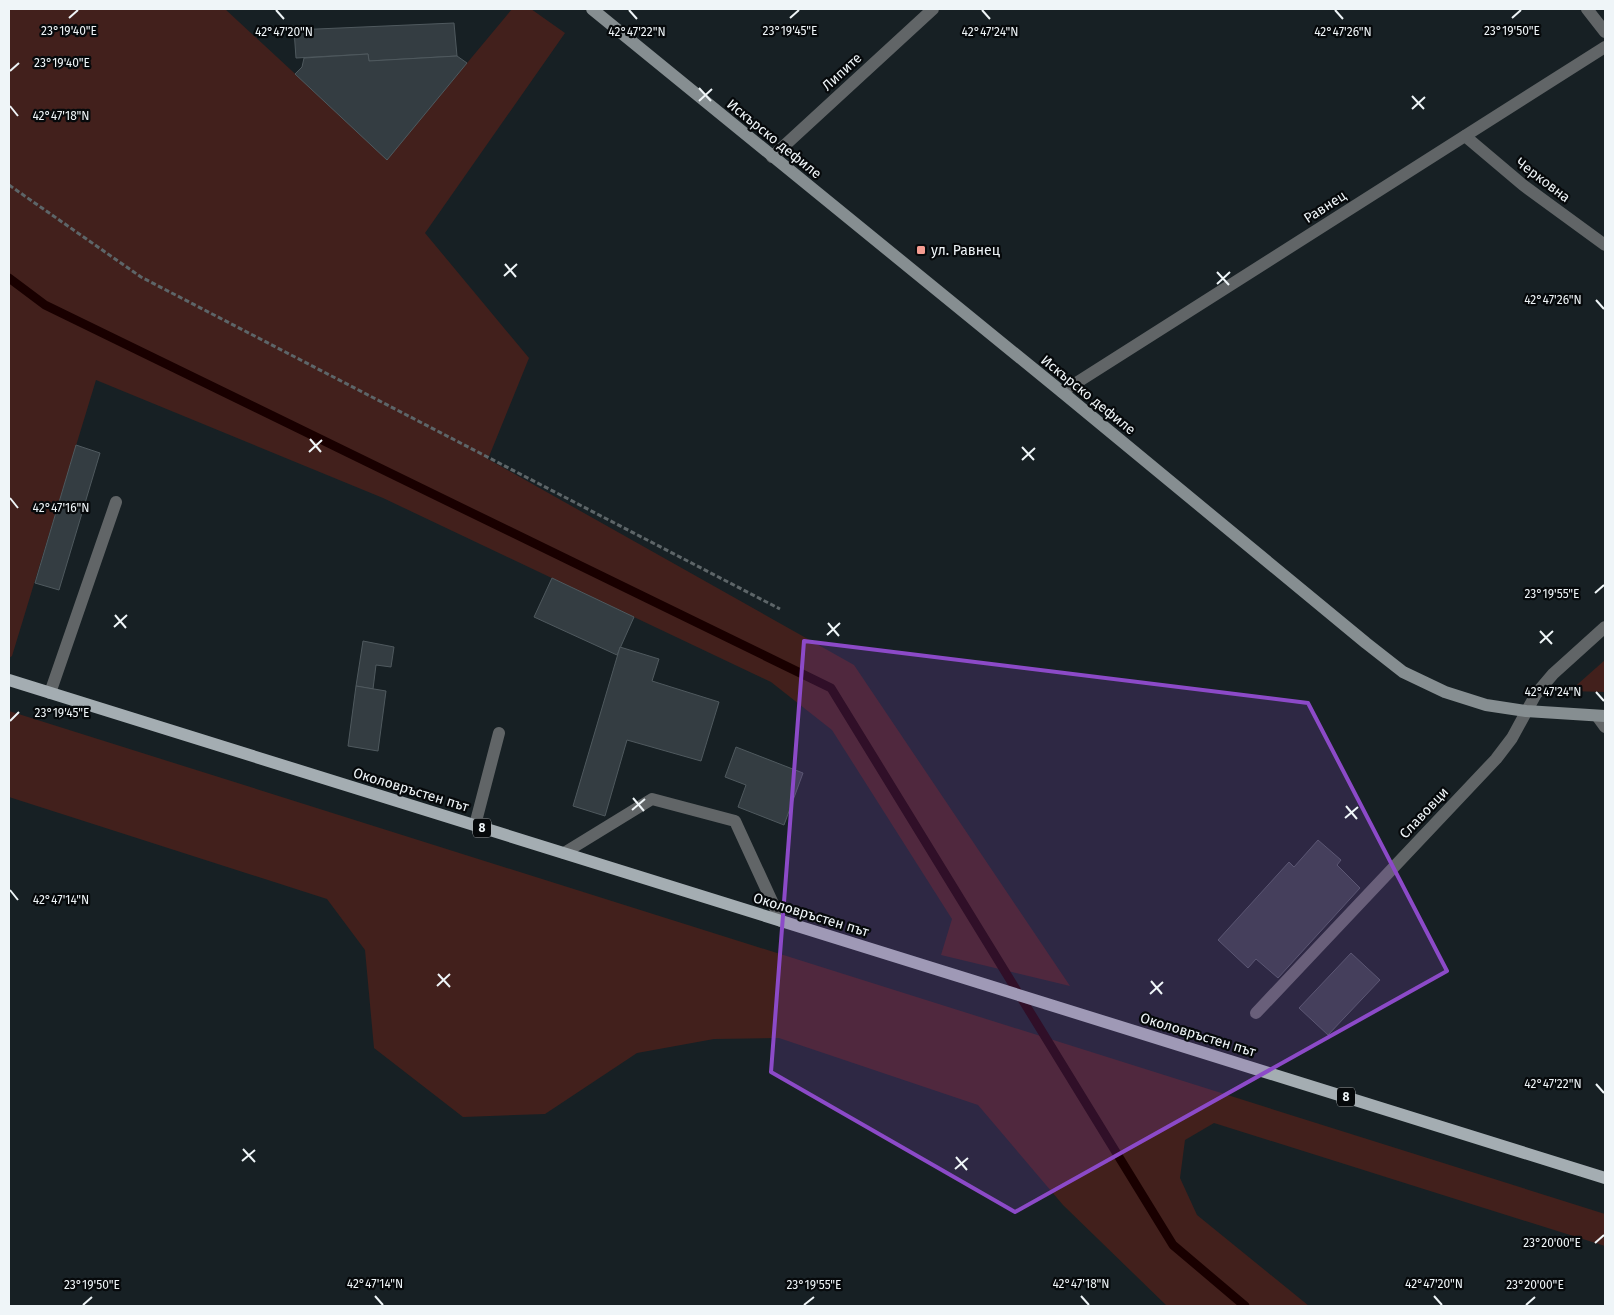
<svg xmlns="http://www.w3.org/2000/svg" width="1614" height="1315" viewBox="0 0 1614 1315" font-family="'Fira Sans',sans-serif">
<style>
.green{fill:#42201c}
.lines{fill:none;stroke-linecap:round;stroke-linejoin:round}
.stream{stroke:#190000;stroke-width:9}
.building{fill:#343d42;stroke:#4f595e}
.path{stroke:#5d6568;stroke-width:3;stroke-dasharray:5 2.5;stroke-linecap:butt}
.service{stroke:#616567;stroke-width:12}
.minor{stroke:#616567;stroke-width:12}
.tertiary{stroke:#616567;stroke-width:12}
.secondary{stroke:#868e91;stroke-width:12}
.primary{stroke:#a4adb2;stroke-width:12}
.marked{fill:#8c4ac8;fill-opacity:0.2;stroke:#8c4ac8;stroke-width:4;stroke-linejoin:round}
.ticks{fill:none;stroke:#eff5f8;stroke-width:2}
.poi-dot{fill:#f59c91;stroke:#06090b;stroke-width:2}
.labels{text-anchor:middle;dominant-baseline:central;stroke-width:4.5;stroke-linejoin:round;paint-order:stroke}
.shield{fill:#06090b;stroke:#a9aeb1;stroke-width:1}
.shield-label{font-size:12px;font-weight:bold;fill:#eff5f8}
.street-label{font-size:14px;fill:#eff5f8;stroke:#06090b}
.poi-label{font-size:14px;fill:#eff5f8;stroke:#06090b;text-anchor:start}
.ticks-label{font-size:12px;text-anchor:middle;fill:#eff5f8;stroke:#06090b;stroke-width:4.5;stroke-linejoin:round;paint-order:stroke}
</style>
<rect width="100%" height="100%" fill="#172024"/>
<g class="green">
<path d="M9,9h216l162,150 125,-150h19l34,24 -140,200 104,125 -41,101 366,206 216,321 -129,-31 11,-36 -120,-189 -61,-48 -388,-184 -287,-118 -84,276 -3,2z"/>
<path d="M1605,660v32l-35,-1z"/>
<path d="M9,711l1596,503v32l-391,-123 -29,17 -5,38 17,37 112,91h-142l-104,-101 -85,-100 -199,-67 -65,1 -77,14 -92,61 -82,3 -89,-69 -9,-98 -38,-51 -318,-102z"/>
</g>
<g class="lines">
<path class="stream" d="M9,278l36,27 786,383 342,557 72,61"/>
</g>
<g class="building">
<path d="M454,23l3,33 -88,5 -1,-7 -72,4 -2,-28z"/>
<path d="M368,54l1,7 88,-5 10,7 -80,97 -92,-86 7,-7 2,-9z"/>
<path d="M76,445l24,8 -41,137 -24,-7z"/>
<path d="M552,578l82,39 -17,38 -83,-38z"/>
<path d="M363,641l31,6 -3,20 -15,-2 -3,24 -17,-3z"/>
<path d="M620,647l39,12 -7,22 67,21 -18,59 -74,-21 -22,76 -32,-10z"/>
<path d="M356,686l30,5 -8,60 -30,-5z"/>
<path d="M736,747l67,26 -19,52 -46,-18 8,-22 -21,-8z"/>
<path d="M1318,840l23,20 -4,5 23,23 -82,90 -22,-19 -8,9 -30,-28 71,-78 5,5z"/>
<path d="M1351,953l29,27 -52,55 -29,-27z"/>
</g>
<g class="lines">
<path class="path" d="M9,185l132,92 639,332"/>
<g class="service">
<path d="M50,693l66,-191"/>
<path d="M475,825l24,-92"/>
<path d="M564,853l88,-54 83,22 46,100"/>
</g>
<g class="minor">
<path d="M1587,9l18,23"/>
<path d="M1465,136l58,49 82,60"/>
<path d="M1062,392l543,-345"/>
<path d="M1597,716l8,11"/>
<path d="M1256,1013l240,-254 16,-21 24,-44 17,-20 52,-47"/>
</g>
<path class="tertiary" d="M772,157l161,-148"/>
<path class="secondary" d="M592,9l470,383 304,251 37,29 42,20 41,13 40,6 79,5"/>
<path class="primary" d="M9,680l1596,498"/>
</g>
<path class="marked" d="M804,641l504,62 139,268 -432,241 -244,-140z"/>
<path class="ticks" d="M276,10l8,9M629,10l8,9M982,10l8,9M1335,10l8,9M69,18l9,-8M790,18l9,-8M1512,18l9,-8M10,71l9,-8M699,88l12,13M1412,96l12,13M699,101l13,-12M10,106l8,10M1412,109l13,-12M505,264l11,13M1217,272l12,13M504,276l13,-12M1217,284l13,-12M1596,300l8,9M310,439l11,13M1022,447l12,13M309,452l13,-12M1022,460l13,-12M10,498l8,10M1595,593l9,-8M115,615l11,13M828,623l11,13M114,627l13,-12M1540,631l12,13M827,635l13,-12M1540,643l13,-12M1596,692l8,9M10,721l9,-9M633,798l11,13M1346,806l11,13M632,810l13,-11M1345,818l13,-11M10,890l8,10M438,974l12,13M1151,981l11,13M437,986l13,-12M1150,994l13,-12M1596,1084l8,9M243,1149l12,13M956,1157l11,13M242,1161l13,-11M955,1169l13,-11M1595,1243l9,-8M375,1296l8,9M1081,1296l8,9M1434,1296l8,9M83,1305l9,-8M804,1305l10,-8M1526,1305l9,-8"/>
<rect class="poi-dot" x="916" y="245" width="10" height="10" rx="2.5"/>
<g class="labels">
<g class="shield">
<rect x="473" y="818.5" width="18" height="19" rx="4"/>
<rect x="1337" y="1087.5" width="18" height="19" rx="4"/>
</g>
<g class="shield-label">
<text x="482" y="828">8</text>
<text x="1346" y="1097">8</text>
</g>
<g class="street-label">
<text transform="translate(842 72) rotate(-43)">Липите</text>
<text transform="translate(774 139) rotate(39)">Искърско дефиле</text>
<text transform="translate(1543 180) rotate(37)">Черковна</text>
<text transform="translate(1325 207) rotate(-33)">Равнец</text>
<text transform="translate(1088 395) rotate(39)">Искърско дефиле</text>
<text transform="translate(411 790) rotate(17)">Околовръстен път</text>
<text transform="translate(1424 813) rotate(-47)">Славовци</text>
<text transform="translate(811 915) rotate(17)">Околовръстен път</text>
<text transform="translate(1198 1035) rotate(17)">Околовръстен път</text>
</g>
<g class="poi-label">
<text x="931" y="250">ул. Равнец</text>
</g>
</g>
<g class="ticks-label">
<text x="790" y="35">23°19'45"E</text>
<text x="1512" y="35">23°19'50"E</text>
<text x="69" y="35">23°19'40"E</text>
<text x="284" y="36">42°47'20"N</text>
<text x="637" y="36">42°47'22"N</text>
<text x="990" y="36">42°47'24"N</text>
<text x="1343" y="36">42°47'26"N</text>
<text x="62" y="67">23°19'40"E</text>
<text x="61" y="120">42°47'18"N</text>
<text x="1553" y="304">42°47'26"N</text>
<text x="61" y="512">42°47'16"N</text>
<text x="1552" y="598">23°19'55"E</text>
<text x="1553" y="696">42°47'24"N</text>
<text x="62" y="717">23°19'45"E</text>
<text x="61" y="904">42°47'14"N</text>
<text x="1553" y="1088">42°47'22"N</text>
<text x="1552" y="1247">23°20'00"E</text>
<text x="375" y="1288">42°47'14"N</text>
<text x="1081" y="1288">42°47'18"N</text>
<text x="1434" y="1288">42°47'20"N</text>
<text x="92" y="1289">23°19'50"E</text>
<text x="814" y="1289">23°19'55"E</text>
<text x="1535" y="1289">23°20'00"E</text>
</g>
<rect width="1614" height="1315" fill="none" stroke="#eff5f8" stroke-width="20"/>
</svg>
